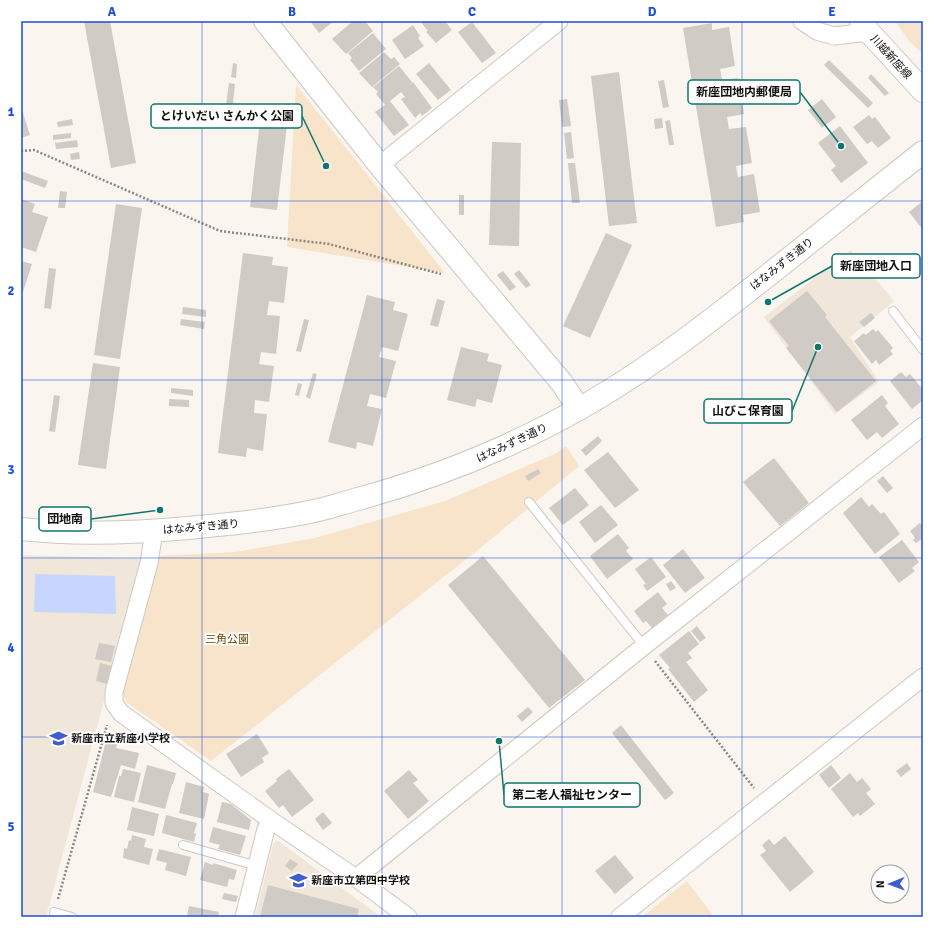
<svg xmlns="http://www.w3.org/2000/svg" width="944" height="938" viewBox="0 0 944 938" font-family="Signika,'Noto Sans JP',sans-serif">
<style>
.built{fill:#f0e7da}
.green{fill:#f7e4ca}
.water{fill:#c6d6fe}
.building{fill:#d0cbc4}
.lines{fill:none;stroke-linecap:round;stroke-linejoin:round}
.lane-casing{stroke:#cdc8c1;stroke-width:10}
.street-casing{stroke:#cdc8c1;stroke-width:19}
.secondary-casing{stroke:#cdc8c1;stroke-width:24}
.path{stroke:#8a8682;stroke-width:2.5;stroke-dasharray:2 2;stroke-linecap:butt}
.lane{stroke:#fff;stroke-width:8}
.street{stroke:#fff;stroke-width:17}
.secondary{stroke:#fff;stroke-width:22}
.grid{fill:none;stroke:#1d4ed8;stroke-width:1;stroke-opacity:0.55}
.labels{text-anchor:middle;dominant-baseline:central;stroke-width:3.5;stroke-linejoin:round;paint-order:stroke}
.street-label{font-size:11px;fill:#12100e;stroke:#fff}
.park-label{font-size:11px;fill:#664200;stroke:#fff}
.poi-label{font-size:11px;font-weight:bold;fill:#12100e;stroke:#fff;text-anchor:start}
.leader{fill:none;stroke:#0f766e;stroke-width:1.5}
.callout-dot{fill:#0f766e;stroke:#fff;stroke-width:1.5}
.callout{fill:#fff;stroke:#0f766e;stroke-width:1.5}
.callout-label{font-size:12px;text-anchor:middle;font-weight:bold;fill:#12100e}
.neatline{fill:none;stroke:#1d4ed8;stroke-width:1.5}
.grid-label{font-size:13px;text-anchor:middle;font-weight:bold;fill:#1d4ed8}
</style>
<rect width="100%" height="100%" fill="#faf5ee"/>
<g class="built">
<path d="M851,250l43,51 -44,36 29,45 -44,32 -71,-97z"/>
<path d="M21,555l121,4 -96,358h-25z"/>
<path d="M277,840l104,77h-126l18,-73z"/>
</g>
<g class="green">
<path d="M895,21h28v33l-13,-12z"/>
<path d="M296,85l149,188 -158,-26z"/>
<path d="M566,446l13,20 -100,83 -268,212 -85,-59 -4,-9 34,-137 80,-4 79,-14 130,-37 112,-48z"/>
<path d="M687,881l27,36h-72z"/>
</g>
<path class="water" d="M35,574l80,2 1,38 -82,-2z"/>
<g class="building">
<path d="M84,21h26l26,142 -25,5z"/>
<path d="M310,21h24l-15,12z"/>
<path d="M353,21h12l8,10 -27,23 -14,-15z"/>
<path d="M420,21h25l7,9 -16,13 -10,-11 2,-1z"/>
<path d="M472,22l24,31 -14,10 -24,-31z"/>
<path d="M712,23v7l17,-3 6,39 -15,3 2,11 16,-2 6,36 -17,3 2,12 17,-2 6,36 -16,3 2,11 16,-3 6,38 -17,3 1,7 -28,5 -33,-199z"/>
<path d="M413,25l7,11 -2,2 6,8 -19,13 -13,-19z"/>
<path d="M373,33l13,16 -27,22 -9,-11 2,-2 -4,-5z"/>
<path d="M384,52l7,7 3,-2 6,7 -28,23 -13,-14z"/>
<path d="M829,60l44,43 -5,5 -44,-43z"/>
<path d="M233,63l4,1 -1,14 -5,-1z"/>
<path d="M429,63l22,27 -13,10 -22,-26z"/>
<path d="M399,66l13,16 -4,4 5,-4 19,26 -10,8 -2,-3 -5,5 -14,-19 4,-2 -4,-5 -11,9 19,24 -15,11 -19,-24 10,-7 -9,-11 2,-2 -5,-5z"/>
<path d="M619,72l18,151 -28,3 -18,-150z"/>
<path d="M871,74l18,19 -4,3 -17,-18z"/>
<path d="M664,80l5,27 -6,1 -5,-27z"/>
<path d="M229,83l6,1 -4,37 -7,-1z"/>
<path d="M567,99l4,27 -9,1 -3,-27z"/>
<path d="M822,99l14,18 -14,11 -14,-18z"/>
<path d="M262,104l27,4 -12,102 -27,-3z"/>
<path d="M21,107l9,28 -9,3z"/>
<path d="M869,115l3,4 3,-2 16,21 -13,10 -6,-7 -5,3 -14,-17z"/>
<path d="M662,118l1,10 -8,1 -1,-10z"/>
<path d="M72,119l1,6 -15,2 -1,-5z"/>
<path d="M670,120l4,25h-5l-4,-24z"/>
<path d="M840,126l28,37 -27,20 -10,-13 5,-4 -18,-23z"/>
<path d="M571,132l3,26 -7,1 -3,-26z"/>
<path d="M71,133v5l-18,2v-5z"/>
<path d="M77,140l1,7 -22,2 -1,-6z"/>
<path d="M492,142l29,1 -2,103 -30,-1z"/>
<path d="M79,152l1,7 -9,1 -1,-6z"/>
<path d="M568,163h7l5,40h-8z"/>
<path d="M21,171l27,10 -3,7 -24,-9z"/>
<path d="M60,191l7,1 -2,16h-7z"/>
<rect x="459" y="195" width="5" height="20"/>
<path d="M21,199l14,5 -3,8 16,5 -12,35 -15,-5z"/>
<path d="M923,201v29l-14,-18z"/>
<path d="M116,204l26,4 -22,151 -26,-4z"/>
<path d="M606,233l26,12 -42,93 -27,-12z"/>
<path d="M243,253l30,4 -1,8 16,2 -4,36 -15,-2 -2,14 13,1 -4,38 -15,-2 -2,12 15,2 -5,36 -14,-2 -1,13 13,1 -4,37 -16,-3 -1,9 -28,-4z"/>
<path d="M21,261l11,3 -11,34z"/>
<path d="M49,268l7,1 -5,40 -7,-1z"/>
<path d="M519,270l12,15 -5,3 -12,-14z"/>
<path d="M503,271l13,16 -6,4 -13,-16z"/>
<path d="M807,291l20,24 -2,2 51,64 -39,31 -51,-64 3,-2 -20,-25z"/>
<path d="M367,295l28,7 -2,8 15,4 -10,37 -16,-4 -3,10 17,4 -10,37 -16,-4 -3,12 15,3 -9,37 -16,-4 -1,7 -28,-7z"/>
<path d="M437,299l8,2 -7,26 -8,-2z"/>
<path d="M183,307l23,3v7l-24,-3z"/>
<path d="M871,313l4,5 -11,9 -5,-5z"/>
<path d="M181,319l24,3 -1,7 -24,-4z"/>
<path d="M304,319l5,1 -8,32 -5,-1z"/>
<path d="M873,329l3,3 2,-2 15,18 -3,3 3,3 -14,11 -3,-5 -4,4 -18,-23 10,-8 2,2z"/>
<path d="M461,347l28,7 -2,7 15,4 -10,38 -15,-4 -2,8 -28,-7z"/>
<path d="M93,363l27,4 -14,102 -28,-4z"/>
<path d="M901,372l5,5 4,-3 13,16v10l-11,9 -22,-28z"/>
<path d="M313,373l4,1 -7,25 -4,-2z"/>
<path d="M298,383l4,1 -3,12 -4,-1z"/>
<path d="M171,388l22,2v6l-22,-3z"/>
<path d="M54,395l6,1 -5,36 -6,-1z"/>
<path d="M882,395l6,8 -3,3 14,18 -17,14 -5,-6 -10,8 -16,-20z"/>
<path d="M169,399l20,1v7l-20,-1z"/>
<path d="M598,436l4,5 -16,15 -5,-6z"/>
<path d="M608,452l31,38 -24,18 -31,-38z"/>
<path d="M774,458l35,45 -29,23 -37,-44z"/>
<path d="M538,469l3,4 -13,8 -3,-5z"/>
<path d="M883,476l10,12 -6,5 -10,-12z"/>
<path d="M575,488l14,17 -26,20 -14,-17z"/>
<path d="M861,497l8,10 3,-3 9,10 3,-2 16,22 -25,20 -32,-41z"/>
<path d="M601,505l17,20 -23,18 -16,-21z"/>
<path d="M920,523l3,4v11l-7,5 -3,-3 2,-2 -5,-7z"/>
<path d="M618,534l11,14 -3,3 7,8 -26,20 -17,-23z"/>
<path d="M902,540l17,22 -7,6 3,3 -16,12 -20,-26z"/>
<path d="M683,549l22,29 -20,15 -22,-28z"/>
<path d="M483,556l102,124 -36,28 -101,-123z"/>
<path d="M651,557l15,20 -19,14 -4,-6 3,-1 -11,-15z"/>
<path d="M671,581l5,7 -6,3 -4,-7z"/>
<path d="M658,592l9,12 -5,4 6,7 -16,13 -6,-7 -3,2 -9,-12z"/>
<path d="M697,626l9,12 -6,4 -9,-11z"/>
<path d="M689,631l10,13 -11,9 4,5 -6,4 22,28 -14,12 -26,-33 2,-1 -11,-13z"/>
<path d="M99,643l16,3 -4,16 -16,-3z"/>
<path d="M100,663l12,3 -5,18 -11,-3z"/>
<path d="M528,707l5,5 -11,10 -5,-6z"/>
<path d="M621,725l53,68 -9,7 -53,-67z"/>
<path d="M257,734l12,19 -7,5 2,4 -23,15 -15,-23z"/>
<path d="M107,737l11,3 -2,8 23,5 -4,16 -14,-4 -10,32 -18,-5z"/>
<path d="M907,763l4,6 -10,8 -5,-6z"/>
<path d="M147,765l29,8 -3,11h-1l-7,25 -27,-7z"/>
<path d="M831,765l10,13 -12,10 -10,-13z"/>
<path d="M123,769l18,4 -7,29 -20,-5 5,-21h2z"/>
<path d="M289,769l25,31 -22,17 -9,-12 -4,3 -14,-17 12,-10 -1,-2z"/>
<path d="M409,770l9,10 -5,3 16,18 -21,18 -24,-28z"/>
<path d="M850,773l7,9 5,-4 9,11 -5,4 9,11 -15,12 -2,-3 -5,4 -22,-28z"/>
<path d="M186,782l18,5 -1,5 6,2 -5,25 -25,-6z"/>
<path d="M222,802l9,2 20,16 -2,10 -32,-8z"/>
<path d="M132,807l27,7 -5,22 -27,-6z"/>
<path d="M323,812l9,11 -9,7 -8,-11z"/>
<path d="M166,815l31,8 -3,10 2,1 -2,8 -32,-9z"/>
<path d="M213,827l33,9 -6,19 -22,-6 2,-4 -11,-3z"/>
<path d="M132,835l14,4 -2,8 9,2 -4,16 -26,-7 1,-10 3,1 2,-9 2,1z"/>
<path d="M785,836l29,36 -24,20 -30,-37 6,-4 -4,-6 7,-6 5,6z"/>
<path d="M159,849l32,8 -5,19 -21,-6 2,-7 -11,-3z"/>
<path d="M615,855l19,23 -19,16 -20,-23z"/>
<path d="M290,859l8,5 -6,7 -7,-5z"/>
<path d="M205,862l8,3v-2l24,7 -3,10 -5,-1 -2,8 -27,-7z"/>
<path d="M268,885l91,24 -2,8h-97z"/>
<path d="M224,893l14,3 -2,6 -14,-3z"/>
<path d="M189,906l30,6 -1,5h-31z"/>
</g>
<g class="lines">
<defs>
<g id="lane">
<path d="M893,311l30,39"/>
<path d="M529,502l115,144"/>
<path d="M183,845l74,21"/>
<path d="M54,912l18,5"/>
</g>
<g id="street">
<path d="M802,21l15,10 17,5 35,-4"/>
<path d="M381,167l10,-11 168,-135"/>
<path d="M154,531l-5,32 -35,129v11l7,10 151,108 84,57 52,39"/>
<path d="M356,878l288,-232 279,-220"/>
<path d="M244,917l22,-88 6,-8"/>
<path d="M620,917l303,-240"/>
</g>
<g id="secondary">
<path d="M265,21l116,146 181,216 17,26"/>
<path d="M861,21l8,11 54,59"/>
<path d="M21,529c55,6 112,4 167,-1 42,-4 84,-8 126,-17 14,-3 29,-8 44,-12 110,-30 208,-75 301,-141 41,-28 79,-59 117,-89 49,-39 98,-78 147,-117"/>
</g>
</defs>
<use href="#lane" class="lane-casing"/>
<use href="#street" class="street-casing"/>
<use href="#secondary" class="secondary-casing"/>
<g class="path">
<path d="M21,151l13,-1 186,81 109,13 112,30"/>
<path d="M655,661l99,127"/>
<path d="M58,899l49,-174"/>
</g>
<use href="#lane" class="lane"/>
<use href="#street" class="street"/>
<use href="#secondary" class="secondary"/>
</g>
<path class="grid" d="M202,21v896M382,21v896M562,21v896M742,21v896M21,201h902M21,380h902M21,558h902M21,737h902"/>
<defs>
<symbol id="school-bare" viewBox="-9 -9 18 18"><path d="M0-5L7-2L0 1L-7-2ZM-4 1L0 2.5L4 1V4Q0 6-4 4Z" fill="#405dd0" stroke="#fff" stroke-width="2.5" paint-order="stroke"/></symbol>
</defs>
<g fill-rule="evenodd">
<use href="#school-bare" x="46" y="726" width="25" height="25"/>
<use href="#school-bare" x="286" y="868" width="25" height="25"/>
</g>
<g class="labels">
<g class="street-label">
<text transform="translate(891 57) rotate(48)">川越新座線</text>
<text transform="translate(782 264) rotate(-38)">はなみずき通り</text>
<text transform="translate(512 443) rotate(-25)">はなみずき通り</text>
<text transform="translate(201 527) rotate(-5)">はなみずき通り</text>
</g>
<g class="park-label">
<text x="227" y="639">三角公園</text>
</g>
<g class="poi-label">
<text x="71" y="738">新座市立新座小学校</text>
<text x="311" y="880">新座市立第四中学校</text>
</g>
</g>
<path class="leader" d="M841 146L800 92M326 166L302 116M768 302L832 266M818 347L792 411M160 510L91 519M499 741L504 795"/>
<g class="callout-dot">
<circle cx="841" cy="146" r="4"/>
<circle cx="326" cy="166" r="4"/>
<circle cx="768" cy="302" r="4"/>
<circle cx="818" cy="347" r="4"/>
<circle cx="160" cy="510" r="4"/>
<circle cx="499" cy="741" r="4"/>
</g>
<g class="callout">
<rect x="688" y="80" width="112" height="24" rx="4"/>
<rect x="151" y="104" width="151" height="24" rx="4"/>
<rect x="832" y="254" width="88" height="24" rx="4"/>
<rect x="704" y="399" width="88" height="24" rx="4"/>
<rect x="39" y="507" width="52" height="24" rx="4"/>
<rect x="504" y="783" width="136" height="24" rx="4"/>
</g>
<g class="callout-label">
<text x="744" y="96">新座団地内郵便局</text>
<text x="227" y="120">とけいだい さんかく公園</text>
<text x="876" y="270">新座団地入口</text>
<text x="748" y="415">山びこ保育園</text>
<text x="65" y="523">団地南</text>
<text x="572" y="799">第二老人福祉センター</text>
</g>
<rect width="944" height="938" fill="none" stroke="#ffffff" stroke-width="44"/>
<g transform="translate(890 884) rotate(269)"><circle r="19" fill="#ffffff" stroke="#a09f9f"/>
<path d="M0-3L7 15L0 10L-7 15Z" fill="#405dd0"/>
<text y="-6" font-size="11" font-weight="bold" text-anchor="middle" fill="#12100e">N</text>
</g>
<rect x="22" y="22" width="900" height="894" class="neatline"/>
<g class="grid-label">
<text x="112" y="16">A</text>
<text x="292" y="16">B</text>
<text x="472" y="16">C</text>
<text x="652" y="16">D</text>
<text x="832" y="16">E</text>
<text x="11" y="116">1</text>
<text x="11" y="295">2</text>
<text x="11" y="474">3</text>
<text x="11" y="652">4</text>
<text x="11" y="831">5</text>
</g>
</svg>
